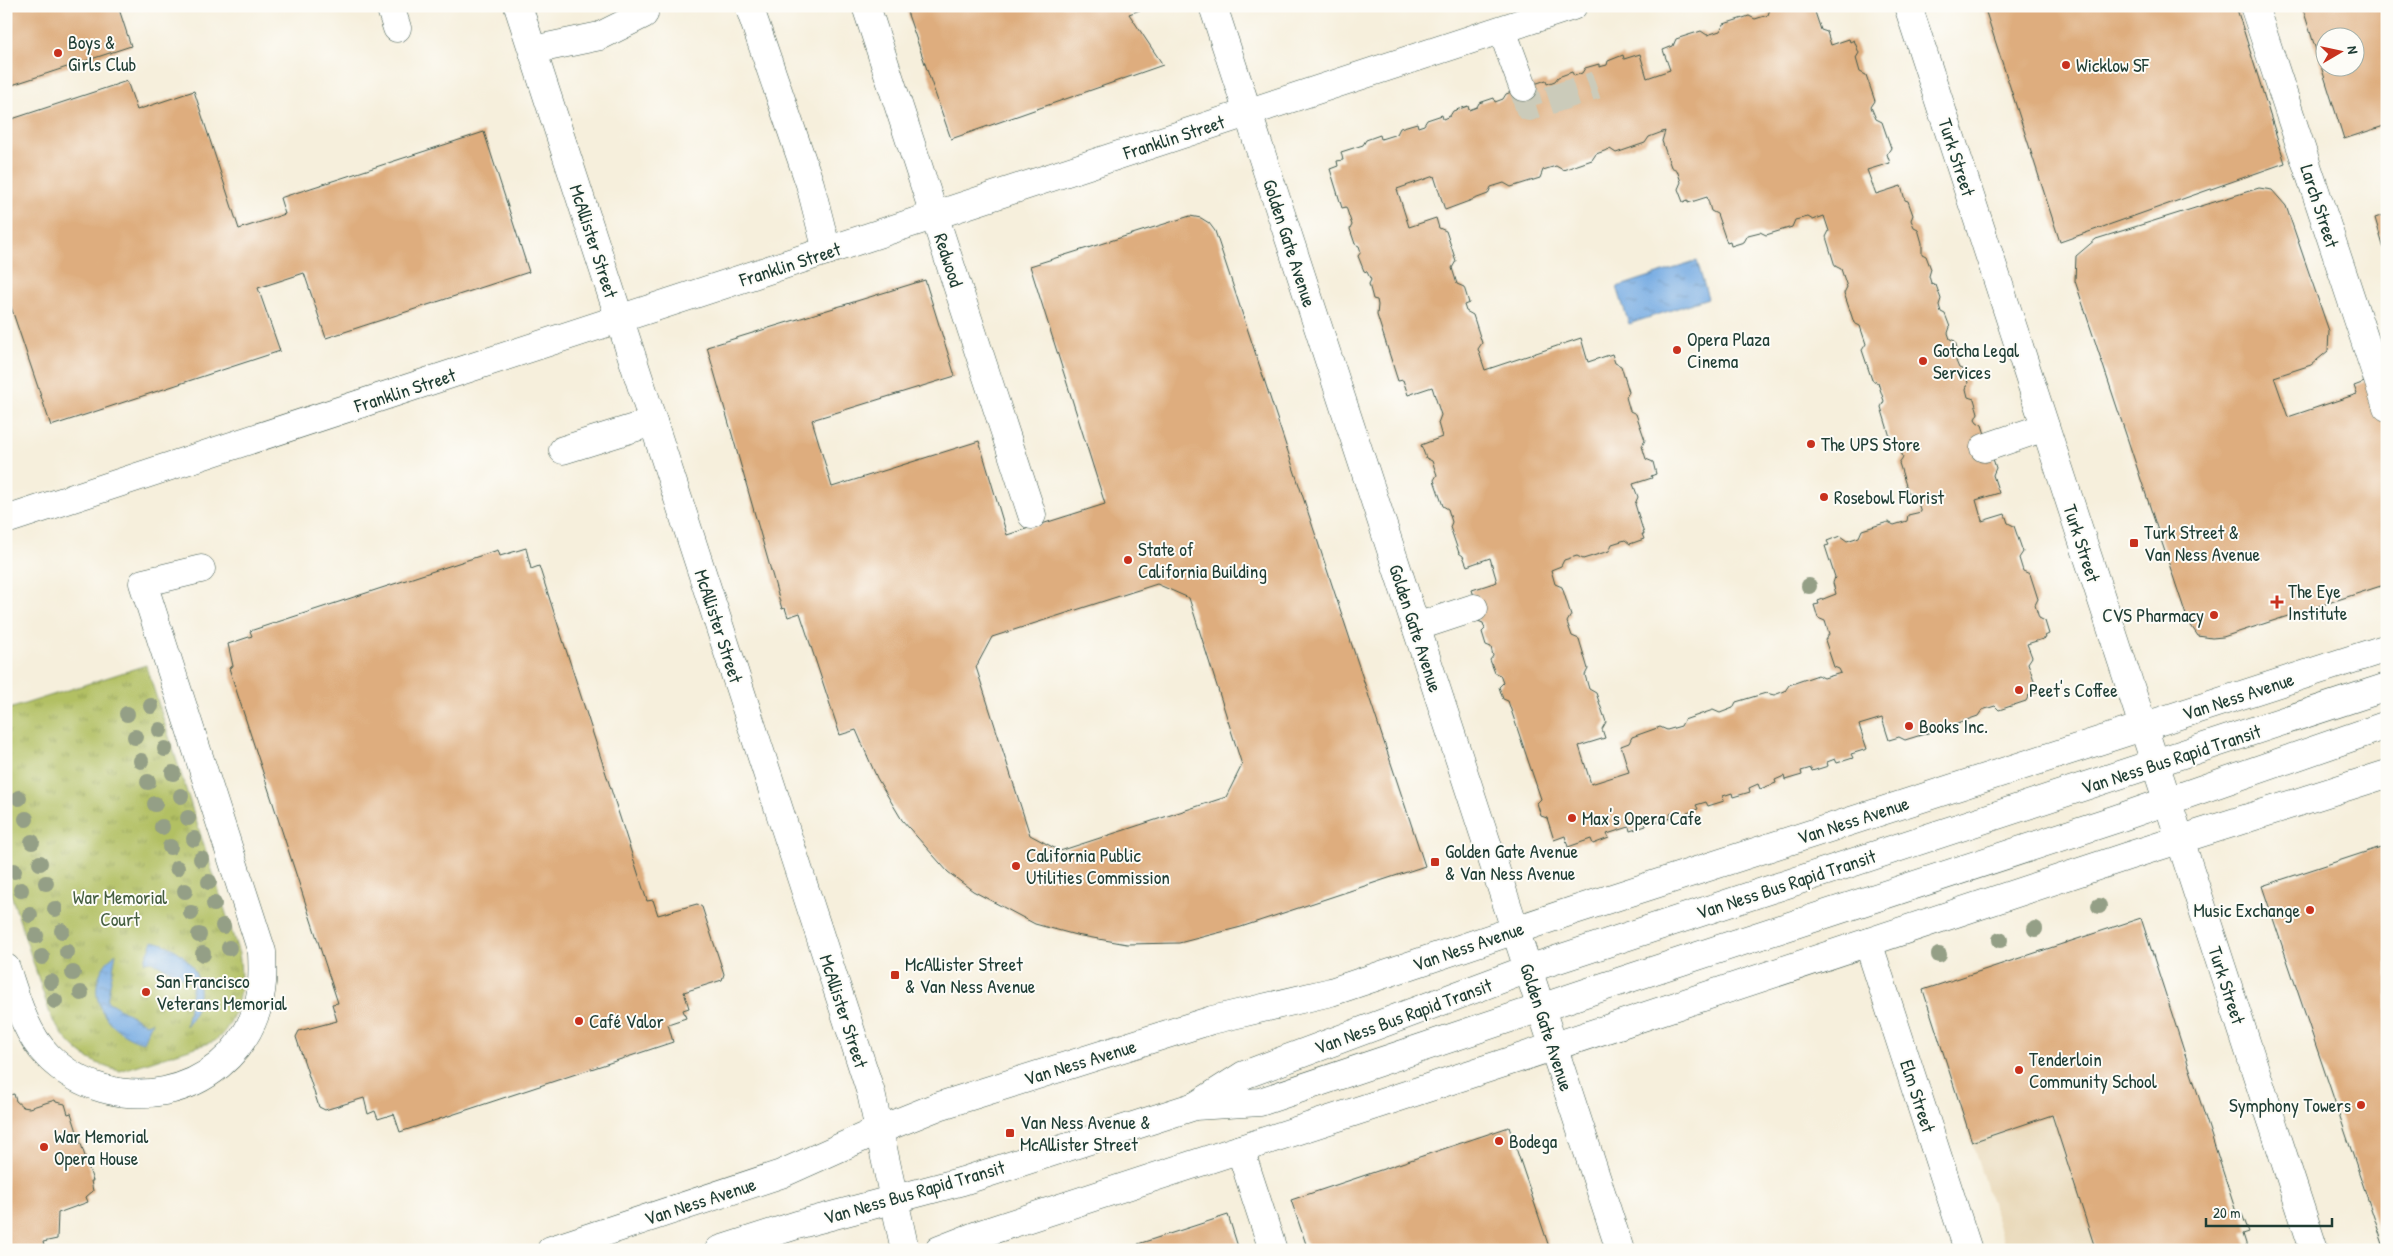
<svg xmlns="http://www.w3.org/2000/svg" width="2393" height="1256" viewBox="0 0 2393 1256" font-family="'Patrick Hand',sans-serif">
<style>
.built{fill:#e9d9ba}
.grass{fill:url(#grass-tufts);stroke:#687e4c}
.water{fill:url(#water-ripples);stroke:#4a748b}
.building{fill:#dead7e;fill-rule:evenodd}
.lines{fill:none;stroke-linecap:round;stroke-linejoin:round}
.minor-tunnel{stroke:#cbcbba;stroke-width:28;stroke-dasharray:28 14;stroke-linecap:butt}
.minor-casing{stroke:#3f584d;stroke-width:29}
.major-casing{stroke:#3f584d;stroke-width:29}
.highway-casing{stroke:#3f584d;stroke-width:29}
.minor{stroke:#fff;stroke-width:28}
.major{stroke:#fff;stroke-width:28}
.highway{stroke:#fff;stroke-width:28}
.tree{fill:#949f86}
.poi-dot{fill:#c8321e;stroke:#fdfcf7;stroke-width:2}
.labels{text-anchor:middle;dominant-baseline:central;stroke-width:4;stroke-linejoin:round;paint-order:stroke}
.poi-label{font-size:19px;fill:#1f3d34;stroke:#fdfcf7;text-anchor:start}
.street-label{font-size:19px;fill:#1f3d34;stroke:#fdfcf7}
.park-label{font-size:19px;fill:#445e40;stroke:#fdfcf7}
</style>
<defs>
<pattern id="grass-tufts" width="24" height="20" patternUnits="userSpaceOnUse" patternTransform="scale(1.25)"><rect width="24" height="20" fill="#b2c063"/><path d="M3 7l-1-3M5 7V3M7 7l1-3M15 17l-1-3M17 17v-4M19 17l1-3" fill="none" stroke="#909d52"/></pattern>
<pattern id="water-ripples" width="26" height="14" patternUnits="userSpaceOnUse" patternTransform="scale(1.25)"><rect width="26" height="14" fill="#75aae2"/><path d="M2 4q2-2 4 0t4 0M15 11q2-2 4 0t4 0" fill="none" stroke="#5f8cb8"/></pattern>
</defs>
<rect width="100%" height="100%" fill="#fdfcf7"/>
<filter id="ink" filterUnits="userSpaceOnUse"><feTurbulence type="fractalNoise" baseFrequency=".02" numOctaves="2"/><feDisplacementMap in="SourceGraphic" scale="10" xChannelSelector="R" yChannelSelector="G"/><feConvolveMatrix kernelMatrix="1 2 1 2 8 2 1 2 1" color-interpolation-filters="sRGB"/></filter>
<filter id="wash" filterUnits="userSpaceOnUse"><feTurbulence type="fractalNoise" baseFrequency=".0096" numOctaves="4" result="noise"/><feDisplacementMap in="SourceGraphic" scale="20" xChannelSelector="R" yChannelSelector="G"/><feGaussianBlur stdDeviation="1.12" result="paint"/><feColorMatrix in="noise" values="0 0 0 0 0 0 0 0 0 0 0 0 0 0 0 0 0 1.4 0 .05"/><feComposite in="paint" operator="in"/></filter>
<g filter="url(#wash)">
<rect width="100%" height="100%" fill="#f6efdc"/>
<path class="built" d="M2049,948l64,199 124,68 5,-1 7,18 -6,2 5,16h-242l-83,-260z"/>
<path class="grass" d="M146,665l93,289c5,28 0,68 -24,87l-95,30c-32,-7 -53,-26 -69,-54l-45,-138v-169z"/>
<g class="water">
<path d="M1697,261l11,37 -79,26 -12,-37z"/>
<path d="M153,941c42,9 61,50 33,85l7,-43 -41,-22 -8,1z"/>
<path d="M116,953l-9,48 39,23 6,-2 -9,20c-42,-11 -65,-57 -27,-89z"/>
</g>
<g id="blocks">
<g class="building">
<path d="M6,6h112l13,40 -125,41z"/>
<path d="M905,6h246l-22,8 34,51 -212,74z"/>
<path d="M1779,6h34l8,24 6,2 4,13 18,-6 1,3 4,-2 5,13 -3,5 4,14 6,3 9,26 -4,6 5,12 6,3 9,26 -4,6 3,9 -23,7 9,24 25,-8 4,14 3,1 5,14 -2,5 3,7 4,2 4,14v11l4,2 5,13 -2,7 2,7 5,2 5,14 -2,6 2,7 4,2 5,13 -2,6 2,6 5,2 4,14 -3,6 3,7 5,2 4,13 -2,6 2,8 6,2 4,14 -3,6 2,3 5,3 14,43 -3,7 6,18 -23,7 6,21 23,-7 3,9 6,3 9,26 -4,6 4,13 7,3 8,25 -3,6 4,13 6,3 4,13 -4,2 1,2 -19,6 5,13 -4,6 10,29 -9,3 -3,6 -27,9 -4,-4 -13,4 -4,6 -26,9 -5,-3 -13,4 -3,6 -26,8 -6,-3 -10,3 -7,-22 -23,7 8,24 -16,5 2,4 -16,5 -2,-4 -8,3 1,4 -16,5 -1,-3 -10,3 1,4 -17,5 -1,-4 -9,4 1,3 -16,6 -2,-5 -9,4 1,4 -17,5 -1,-4 -9,3 1,5 -16,5 -2,-4 -10,3 2,4 -16,6 -2,-5 -10,4 1,4 -16,5 -2,-4 -8,2 1,5 -16,5 -1,-4 -22,7 2,4 -16,6 -2,-5 -23,8 -3,-11 -11,4 -7,-22 -6,-2 -4,-13 4,-4 -33,-98 -5,-2 -4,-12 4,-4 -3,-8 -5,-2 -5,-13 3,-4 -2,-9 -5,-2 -4,-13 3,-3 -2,-6 -5,-2 -1,-16 -5,-15 25,-8 -7,-24 -23,8 -4,-10 -4,-3 -9,-26 2,-5 -4,-13 -5,-3 -9,-26 3,-5 -5,-14 -6,-3 -5,-13 21,-8 -4,-14 3,-8 -9,-28 -24,8 -5,-15 -5,1 -21,-66 1,-10 -1,-5 -4,-1 -4,-15 2,-4 -4,-8 -3,-1 -6,-15 3,-4 -2,-6 -4,-2 -5,-15 2,-4 -6,-18 -4,1 -12,-39 8,-3 -1,-5 6,-1 -2,-8 22,-7 3,-5 14,-5 1,4 16,-5 3,-6 17,-5 1,4 6,-2 3,-5 15,-5 1,4 7,-3 3,-5 15,-5 1,4 8,-3 2,-4 15,-5 1,4 8,-3 3,-5 40,-14 1,4 8,-3 3,-4 14,-5 2,4 8,-3 3,-5 14,-4v3l8,-2 1,-4 15,-6 1,4 16,-5 7,24 23,-8 -7,-20 10,-4 3,-7 25,-8 6,4 13,-4 4,-7 25,-8 6,3 13,-4 2,-6zM1665,131l-3,10 9,26 6,3 4,12 -3,7 5,13 5,-2v3l19,-6 4,14 6,3 10,29 3,-1 1,4 13,-4 4,-7 12,-3 6,3 26,-8 3,-7 13,-3 5,3 11,-4 5,15 -3,6 9,29 6,3 6,18 -3,6 10,30 6,3 6,18 -4,6 10,30 6,3 6,18 -3,6 9,30 6,2 7,18 -4,6 9,29 7,3 6,17 -13,3 -1,6 -13,4 -6,-3 -26,8 -3,7 -12,4 -7,-5 -13,5 2,4 -4,1 10,31 -2,6 3,11 -18,7 1,3 -5,1 4,13 7,3 4,13 -4,6 9,27 5,2 2,4 -17,5 -6,-3 -29,10 -4,6 -11,4 -8,-2 -30,9 -3,6 -13,5 -7,-3 -29,10 -3,6 -14,4 -7,-3 -28,10 -3,6 -8,3 8,26 -38,12 -12,-38 26,-8 -3,-9 4,-7 -10,-29 -7,-4 -4,-14 3,-6 -9,-30 -7,-3 -5,-14 4,-7 -9,-28 -7,-3 -4,-14 10,-4 3,-6 13,-4 6,3 26,-8 3,-7 13,-4 5,4 14,-5 -2,-5h2l-9,-30 3,-7 -5,-13 19,-6 -1,-2 5,-2 -3,-12 -7,-3 -4,-13 3,-6 -9,-26 -6,-3 -4,-14 3,-5 -8,-26 -6,-3 -3,-9 -24,8 -7,-24 -96,32 -7,-21 4,-6 -9,-28 -7,-4 -2,-6 5,-2 -5,-16 -7,-3 -5,-16 4,-7 -10,-30 -7,-3 -3,-10 -27,9 -12,-38 37,-13 11,34 43,-16 3,-7 13,-4 7,4 29,-9 3,-8 13,-4 7,4 29,-10 4,-6 14,-5 6,4 29,-10 4,-6z"/>
<path d="M1984,6h252l49,157 -225,79z"/>
<path d="M2302,6h85v119l-43,14zM2326,38h30v30h-30z"/>
<path d="M127,81l10,29 57,-19 45,138 46,-15 -5,-16 204,-66 45,140 -203,66 -22,-65 -46,15 22,63 -229,75 -45,-134v-171z"/>
<path d="M2259,188l13,2 14,16 43,125 -1,20 -17,14 -37,12 14,40 69,-23 -3,-8 16,-6 17,49v155l-164,53 -11,1 -14,-2 -10,-15 -113,-340 1,-25 20,-17z"/>
<path d="M2387,214v42h-1l-11,-38z"/>
<path d="M1190,216l11,2 8,5 6,8 210,635 -184,61 -62,16 -52,1 -51,-9 -41,-11 -62,-33 -25,-19 -46,-52 -25,-42 -21,-48 -16,5 -40,-122 -12,4 -3,-9 -3,1 -75,-262 218,-67 30,96 -143,44 20,67 147,-46 28,94 98,-31 -75,-238zM1157,584l32,14 53,167 -16,32 -166,54 -30,-16 -54,-168 16,-30z"/>
<path d="M526,548l5,21 8,-3 108,335 6,-1 5,15 39,-11 5,3 22,67 -2,6 -38,12 5,16 -6,2 3,8 -18,6 5,18 -273,90 -6,-18 -16,5 -3,-8 -7,3 -4,-16 -39,12 -6,-3 -23,-70 3,-6 38,-10 -5,-17 6,-1 -109,-335 4,-2 -5,-22 24,-8 -2,-5 248,-81 2,6z"/>
<path d="M2387,845v405h-2l-123,-364z"/>
<path d="M2141,918l96,297 5,-1 7,18 -6,2 5,16h-156l3,-2 -43,-133 -80,27 -49,-152z"/>
<path d="M6,1088l3,7 5,-1 2,7 7,6 6,1 26,-8 1,2 9,2 3,10 3,-1 22,68h-2l2,10 -7,6 2,5 -30,11 -1,26 -14,3 2,8h-39z"/>
<path d="M1509,1127l41,123h-242l-17,-50z"/>
<path d="M1228,1215l11,35h-99l-2,-6z"/>
</g>
</g>
</g>
<g filter="url(#ink)">
<use href="#blocks" fill-opacity="0" stroke="#3f584d" stroke-width="1"/>
<g class="lines">
<path class="minor-tunnel" d="M1523,87l6,20 67,-22"/>
<defs>
<g id="minor">
<path d="M390,6l7,22"/>
<path d="M518,6l353,1087 34,157"/>
<path d="M749,6l61,178 17,67"/>
<path d="M866,6l166,509"/>
<path d="M2254,6l133,401"/>
<path d="M1502,30l21,57"/>
<path d="M533,50l67,-14 44,-22 -2,-8"/>
<path d="M1984,448l61,-21"/>
<path d="M563,450l90,-28"/>
<path d="M1416,627l58,-19"/>
<path d="M1868,942l100,308"/>
<path d="M6,968c10,30 19,65 42,88 64,64 177,44 208,-44 7,-20 7,-39 6,-60l-119,-369 58,-14"/>
<path d="M1197,1105l47,-30 284,-106 859,-282"/>
<path d="M1240,1149l33,101"/>
<path d="M719,1250l78,-25 166,-44 232,-75 65,-4 340,-114 516,-169 271,-94"/>
</g>
<g id="major">
<path d="M1213,6l407,1244"/>
<path d="M1908,6l406,1244"/>
<path d="M6,520l1567,-514"/>
</g>
<g id="highway">
<path d="M551,1250l230,-76 98,-44 60,-24 273,-86 119,-28 244,-82 812,-262"/>
<path d="M939,1250l41,-16 521,-170 627,-208 259,-82"/>
</g>
</defs>
<use href="#minor" class="minor-casing"/>
<use href="#major" class="major-casing"/>
<use href="#highway" class="highway-casing"/>
<use href="#minor" class="minor"/>
<use href="#major" class="major"/>
<use href="#highway" class="highway"/>
</g>
<g class="tree">
<circle cx="1809" cy="586" r="8"/>
<circle cx="151" cy="706" r="8"/>
<circle cx="127" cy="714" r="8"/>
<circle cx="160" cy="730" r="8"/>
<circle cx="135" cy="737" r="8"/>
<circle cx="165" cy="749" r="8"/>
<circle cx="141" cy="761" r="8"/>
<circle cx="173" cy="773" r="8"/>
<circle cx="148" cy="782" r="8"/>
<circle cx="181" cy="796" r="8"/>
<circle cx="19" cy="798" r="8"/>
<circle cx="155" cy="804" r="8"/>
<circle cx="188" cy="818" r="8"/>
<circle cx="26" cy="819" r="8"/>
<circle cx="162" cy="827" r="8"/>
<circle cx="194" cy="839" r="8"/>
<circle cx="32" cy="842" r="8"/>
<circle cx="170" cy="847" r="8"/>
<circle cx="201" cy="859" r="8"/>
<circle cx="40" cy="863" r="8"/>
<circle cx="177" cy="868" r="8"/>
<circle cx="14" cy="871" r="8"/>
<circle cx="209" cy="882" r="8"/>
<circle cx="46" cy="883" r="8"/>
<circle cx="21" cy="890" r="8"/>
<circle cx="185" cy="891" r="8"/>
<circle cx="214" cy="904" r="8"/>
<circle cx="2099" cy="906" r="8"/>
<circle cx="55" cy="909" r="8"/>
<circle cx="191" cy="913" r="8"/>
<circle cx="30" cy="915" r="8"/>
<circle cx="223" cy="926" r="8"/>
<circle cx="2035" cy="929" r="8"/>
<circle cx="62" cy="931" r="8"/>
<circle cx="199" cy="935" r="8"/>
<circle cx="36" cy="936" r="8"/>
<circle cx="2000" cy="940" r="8"/>
<circle cx="229" cy="948" r="8"/>
<circle cx="67" cy="952" r="8"/>
<circle cx="203" cy="954" r="8"/>
<circle cx="1939" cy="955" r="8"/>
<circle cx="42" cy="957" r="8"/>
<circle cx="73" cy="973" r="8"/>
<circle cx="51" cy="982" r="8"/>
<circle cx="81" cy="993" r="8"/>
<circle cx="55" cy="1001" r="8"/>
</g>
</g>
<g class="poi-dot">
<circle cx="58" cy="53" r="5"/>
<circle cx="2066" cy="65" r="5"/>
<circle cx="1677" cy="350" r="5"/>
<circle cx="1923" cy="361" r="5"/>
<circle cx="1811" cy="444" r="5"/>
<circle cx="1824" cy="497" r="5"/>
<rect x="2129" y="538" width="10" height="10" rx="2.5"/>
<circle cx="1128" cy="560" r="5"/>
<path d="M2274.5 594.5h5v5h5v5h-5v5h-5v-5h-5v-5h5z"/>
<circle cx="2214" cy="615" r="5"/>
<circle cx="2019" cy="690" r="5"/>
<circle cx="1909" cy="726" r="5"/>
<circle cx="1572" cy="818" r="5"/>
<rect x="1430" y="857" width="10" height="10" rx="2.5"/>
<circle cx="1016" cy="866" r="5"/>
<circle cx="2310" cy="910" r="5"/>
<rect x="890" y="970" width="10" height="10" rx="2.5"/>
<circle cx="146" cy="992" r="5"/>
<circle cx="579" cy="1021" r="5"/>
<circle cx="2019" cy="1070" r="5"/>
<circle cx="2361" cy="1105" r="5"/>
<rect x="1005" y="1128" width="10" height="10" rx="2.5"/>
<circle cx="1499" cy="1141" r="5"/>
<circle cx="44" cy="1147" r="5"/>
</g>
<g class="labels">
<g class="poi-label">
<text x="68" y="42">Boys &amp;<tspan x="68" dy="22">Girls Club</tspan></text>
<text x="2076" y="65">Wicklow SF</text>
<text x="1687" y="339">Opera Plaza<tspan x="1687" dy="22">Cinema</tspan></text>
<text x="1933" y="350">Gotcha Legal<tspan x="1933" dy="22">Services</tspan></text>
<text x="1821" y="444">The UPS Store</text>
<text x="1834" y="497">Rosebowl Florist</text>
<text x="2144" y="532">Turk Street &amp;<tspan x="2144" dy="22">Van Ness Avenue</tspan></text>
<text x="1138" y="549">State of<tspan x="1138" dy="22">California Building</tspan></text>
<text x="2288" y="591">The Eye<tspan x="2288" dy="22">Institute</tspan></text>
<text x="2204" y="615" text-anchor="end">CVS Pharmacy</text>
<text x="2029" y="690">Peet's Coffee</text>
<text x="1919" y="726">Books Inc.</text>
<text x="1582" y="818">Max's Opera Cafe</text>
<text x="1445" y="851">Golden Gate Avenue<tspan x="1445" dy="22">&amp; Van Ness Avenue</tspan></text>
<text x="1026" y="855">California Public<tspan x="1026" dy="22">Utilities Commission</tspan></text>
<text x="2300" y="910" text-anchor="end">Music Exchange</text>
<text x="905" y="964">McAllister Street<tspan x="905" dy="22">&amp; Van Ness Avenue</tspan></text>
<text x="156" y="981">San Francisco<tspan x="156" dy="22">Veterans Memorial</tspan></text>
<text x="589" y="1021">Café Valor</text>
<text x="2029" y="1059">Tenderloin<tspan x="2029" dy="22">Community School</tspan></text>
<text x="2351" y="1105" text-anchor="end">Symphony Towers</text>
<text x="1020" y="1122">Van Ness Avenue &amp;<tspan x="1020" dy="22">McAllister Street</tspan></text>
<text x="54" y="1136">War Memorial<tspan x="54" dy="22">Opera House</tspan></text>
<text x="1509" y="1141">Bodega</text>
</g>
<g class="street-label">
<text transform="translate(1174 137) rotate(-18)">Franklin Street</text>
<text transform="translate(1957 157) rotate(72)">Turk Street</text>
<text transform="translate(2320 206) rotate(72)">Larch Street</text>
<text transform="translate(594 241) rotate(72)">McAllister Street</text>
<text transform="translate(1290 243) rotate(72)">Golden Gate Avenue</text>
<text transform="translate(949 260) rotate(72)">Redwood</text>
<text transform="translate(790 264) rotate(-18)">Franklin Street</text>
<text transform="translate(405 390) rotate(-18)">Franklin Street</text>
<text transform="translate(2082 543) rotate(72)">Turk Street</text>
<text transform="translate(719 626) rotate(72)">McAllister Street</text>
<text transform="translate(1416 628) rotate(72)">Golden Gate Avenue</text>
<text transform="translate(2238 696) rotate(-18)">Van Ness Avenue</text>
<text transform="translate(2171 759) rotate(-18)">Van Ness Bus Rapid Transit</text>
<text transform="translate(1853 820) rotate(-18)">Van Ness Avenue</text>
<text transform="translate(1786 884) rotate(-18)">Van Ness Bus Rapid Transit</text>
<text transform="translate(1468 946) rotate(-19)">Van Ness Avenue</text>
<text transform="translate(2227 985) rotate(72)">Turk Street</text>
<text transform="translate(844 1011) rotate(72)">McAllister Street</text>
<text transform="translate(1403 1016) rotate(-20)">Van Ness Bus Rapid Transit</text>
<text transform="translate(1547 1027) rotate(72)">Golden Gate Avenue</text>
<text transform="translate(1080 1062) rotate(-17)">Van Ness Avenue</text>
<text transform="translate(1918 1096) rotate(72)">Elm Street</text>
<text transform="translate(914 1192) rotate(-16)">Van Ness Bus Rapid Transit</text>
<text transform="translate(700 1201) rotate(-18)">Van Ness Avenue</text>
</g>
<g class="park-label">
<text x="120" y="897">War Memorial<tspan x="120" dy="22">Court</tspan></text>
</g>
</g>
<rect width="2393" height="1256" fill="none" stroke="#fdfcf7" stroke-width="25"/>
<g transform="translate(2340 52) rotate(81)"><circle r="24" fill="#fdfcf7" stroke="#a4b0a9"/>
<path d="M0-4L9 19L0 12L-9 19Z" fill="#c8321e"/>
<text y="-8" font-size="14" font-weight="bold" text-anchor="middle" fill="#1f3d34">N</text>
</g>
<path d="M2206 1218v8h126v-8" fill="none" stroke="#1f3d34" stroke-width="2.5"/>
<text x="2213" y="1218" font-size="15" fill="#1f3d34" stroke="#fdfcf7" stroke-width="4" paint-order="stroke">20 m</text>
</svg>
